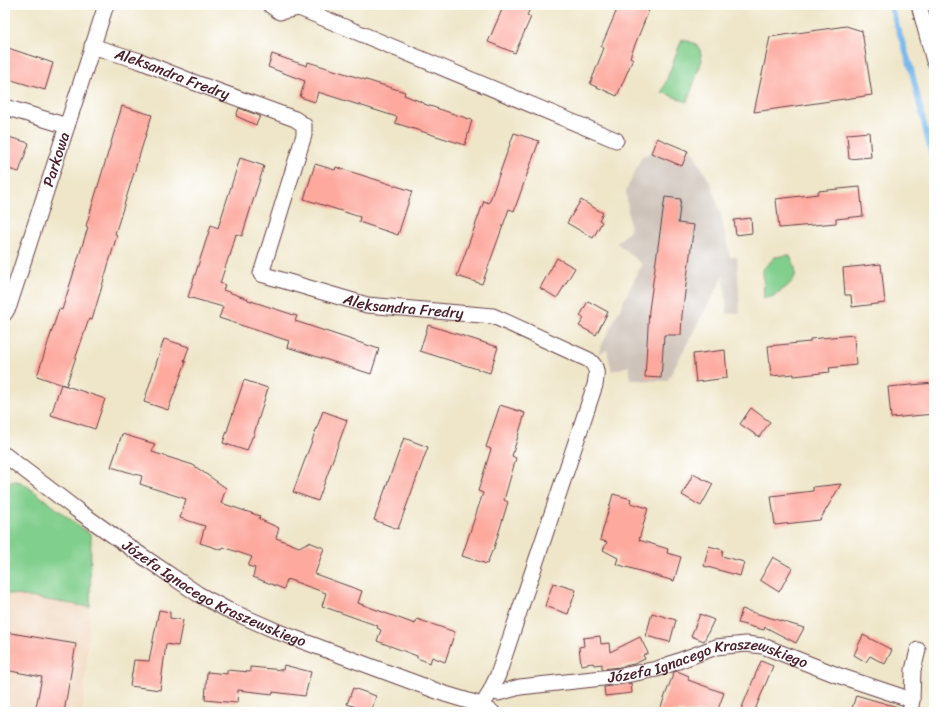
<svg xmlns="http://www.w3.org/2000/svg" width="939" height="717" viewBox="0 0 939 717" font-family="Sriracha,sans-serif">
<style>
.built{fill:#f0d6bc}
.industrial{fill:#cec2b9}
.green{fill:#81cf8d;stroke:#66775c}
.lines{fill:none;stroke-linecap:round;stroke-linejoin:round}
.stream{stroke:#79b9ed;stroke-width:5.5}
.building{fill:#fda99e}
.street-casing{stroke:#633d43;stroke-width:17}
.street{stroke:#fff;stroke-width:15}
.labels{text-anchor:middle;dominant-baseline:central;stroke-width:3;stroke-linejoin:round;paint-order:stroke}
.street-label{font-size:15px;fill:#4a1f2b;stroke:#fff}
</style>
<rect width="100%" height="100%" fill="#fff"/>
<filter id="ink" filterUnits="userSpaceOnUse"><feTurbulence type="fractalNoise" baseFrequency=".025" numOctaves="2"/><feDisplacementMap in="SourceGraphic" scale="8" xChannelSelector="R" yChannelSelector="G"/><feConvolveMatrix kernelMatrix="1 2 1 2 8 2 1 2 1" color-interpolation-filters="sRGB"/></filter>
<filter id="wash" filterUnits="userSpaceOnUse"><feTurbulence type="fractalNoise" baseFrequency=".012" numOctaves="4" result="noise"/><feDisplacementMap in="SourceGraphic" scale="16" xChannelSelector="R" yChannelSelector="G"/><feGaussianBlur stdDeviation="0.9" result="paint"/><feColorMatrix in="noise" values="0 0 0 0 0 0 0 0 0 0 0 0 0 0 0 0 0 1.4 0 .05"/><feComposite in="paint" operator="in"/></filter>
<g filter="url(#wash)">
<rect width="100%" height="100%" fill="#efe6c9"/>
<path class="built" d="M5,593l85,14 -7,105h-78z"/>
<path class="industrial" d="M657,138l31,13 3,-2 21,37 9,30 9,41h7l3,56 -13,1 -3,-39 -57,106 -36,-1 -2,-14 -17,5 -5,-21 -9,3 44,-89 -25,-21 13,-13 -4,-39 16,-35 9,-3z"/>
<g class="green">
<path d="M682,39l14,5 4,6 2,10 -15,42 -25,-10z"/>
<path d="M789,255c12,18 7,26 -10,37 -5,4 -8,6 -15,6l-1,-29 12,-12z"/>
<path d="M17,481l6,2 68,52 -1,72 -85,-14v-108l5,-3z"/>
</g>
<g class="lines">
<path class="stream" d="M890,5l21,63 23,98"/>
</g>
<g id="blocks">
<g class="building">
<path d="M504,5h28l-5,10 4,2 -16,36 -27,-11z"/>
<path d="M619,5h32l-21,52 3,2 -16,37 -27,-12 14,-36 -3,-1z"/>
<path d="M846,26l16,5 10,64 -118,17 16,-75z"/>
<path d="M5,47l48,16 -8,27 -40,-12z"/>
<path d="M272,54l35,12 1,-4 97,30 -1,3 20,8v1l48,16 -7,25 -70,-22 2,-6 -79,-25 -3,10 -15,-5 5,-16 -37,-14z"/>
<path d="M122,106l30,9 -37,119 2,1 -25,85 -3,-1 -23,67 -29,-10 22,-67 3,1 26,-83 -2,-1z"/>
<path d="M239,108l21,8 -4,9 -20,-9z"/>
<path d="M869,132l2,25 -22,2 -2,-25z"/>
<path d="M514,133l25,8 -25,70 -5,-2 -27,75 -25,-8 27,-75 5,2z"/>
<path d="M5,136l24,7 -10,29 -14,-4z"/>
<path d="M657,138l31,13 -6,15 -31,-13z"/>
<path d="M240,158l24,8 -22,70 -6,-2 -6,22h-1l-9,27 5,2 -2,5 25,9v1l49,16 -2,5 84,28 -8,25 -84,-27 2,-6 -70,-23 4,-11 -35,-10 23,-72 7,3z"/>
<path d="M315,164l20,6 1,-3 76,24 -14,44 -39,-13 1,-5 -56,-18z"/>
<path d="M860,187l3,29 -27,3v4l-57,5 -3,-29 42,-5v-3z"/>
<path d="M665,197l16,2 -3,24 16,2 -12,90 -1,20h-17l-3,43 -16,-1 4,-67z"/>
<path d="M581,200l22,13 -4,7 3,2 -9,16 -26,-15z"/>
<path d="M751,218l1,15 -16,2 -2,-15z"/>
<path d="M557,258l18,10 -18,30 -17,-10z"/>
<path d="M881,264l4,39 -33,4 -1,-12h-6l-2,-27z"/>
<path d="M588,301l20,11 -12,23 -17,-9 5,-8 -4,-2z"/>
<path d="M428,325l70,22 -8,26 -70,-22z"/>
<path d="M854,335l2,30 -27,3 1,4 -36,4v-2l-23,2 -3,-30 42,-4v-3z"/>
<path d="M164,339l25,8 -5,14 2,1 -18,48 -24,-8z"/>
<path d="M725,350l2,28 -31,4 -3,-28z"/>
<path d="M244,380l24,8 -15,49h-1l-5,14 -24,-8z"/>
<path d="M934,383v31l-43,4 -3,-31z"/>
<path d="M61,384l44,15 -10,30 -44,-14z"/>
<path d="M500,405l25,8 -13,43 4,2 -12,42 4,2 -15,49h-1l-5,13 -25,-8 21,-63 -5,-2 13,-42 -5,-2z"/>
<path d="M751,408l19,14 -11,15 -19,-13z"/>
<path d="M323,411l24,9 -29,81 -25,-9z"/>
<path d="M122,434l33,10 -3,8 41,13 33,23 -5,15 39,13 -1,3 20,9 -3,10 23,9 10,-5 15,6 -9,26 47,17 -4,12 57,21 2,-5 38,13 -10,30 -13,-5 -2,6 -13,-5v-2l-40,-15 4,-11 -4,-2 1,-2 -56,-20 4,-13 -39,-14 -3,10 -31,-12 2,-9 -7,-2 4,-9 -29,-10 -1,3 -22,-7 5,-17 -25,-8 6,-19 -46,-15 2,-8 -31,-9z"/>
<path d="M404,438l24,9 -30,82 -24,-9z"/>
<path d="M693,474l20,10 -12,22 -19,-11z"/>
<path d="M841,484l-21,36 -45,5 -4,-29 42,-5v-4z"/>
<path d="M613,494l18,5 -1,4 18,5 -9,32 29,9 -1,4 14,4 -7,24 -58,-17 2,-6 -15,-8 4,-8 -7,-2z"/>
<path d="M709,546l14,4 -1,6 22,6 -4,14 -36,-10z"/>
<path d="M773,557l19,11 -13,24 -19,-12z"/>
<path d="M553,583l23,7 -8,24 -23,-8z"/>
<path d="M742,609l26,8 36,11 -8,15 -31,-16 -1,3 -26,-7z"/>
<path d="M159,610l11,2v6l13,2 -5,26 -12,-2 -6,46 -30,-4 4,-26 15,1z"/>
<path d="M652,613l24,7 -6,22 -24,-6z"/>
<path d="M700,614l14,6 -10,21 -13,-5z"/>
<path d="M5,632l71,12 -12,68h-29l7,-35 -37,-7z"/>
<path d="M863,635l29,15 -7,14 -15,-8 -4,6 -12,-7z"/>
<path d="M600,636l1,8 8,-1 1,9 30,-15 8,16 -5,2 2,4 -11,5 -14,3 -18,2v-5l-8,1 -1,-2 -12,2 -2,-18 5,-1 -1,-8z"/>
<path d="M761,661l12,5 -19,46h-14z"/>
<path d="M284,665l27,7 -6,24 -32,-4v2l-35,-4 -1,13 -32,-3 2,-28 20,2v-4l23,2v-5l33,3z"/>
<path d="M677,671l12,5 -1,4 36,13 -7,19h-58l15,-40z"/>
<path d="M631,683l1,10 -27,3 -1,-9z"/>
<path d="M353,688l23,8 -5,16 -24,-8z"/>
<path d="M856,695l45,13 -1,4h-49z"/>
</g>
</g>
</g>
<g filter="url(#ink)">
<use href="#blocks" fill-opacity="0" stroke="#633d43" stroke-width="1"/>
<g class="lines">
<defs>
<g id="street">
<path d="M270,5l10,7 19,-4 317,132"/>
<path d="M919,5l15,56"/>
<path id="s1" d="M92,46l48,15 53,21 102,37 9,6v10l-43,139 106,31 126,11 96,44c9,7 8,14 6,25l-97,290 -9,19 -7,12"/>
<path d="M5,107l62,19"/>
<path id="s2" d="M5,313l4,-7 97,-301"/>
<path id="s3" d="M5,455l72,55 58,41 63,43 28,15 55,24 164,61 30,9 17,9"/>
<path id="s4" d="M498,693l22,-6 101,-11 36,-7 59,-22 30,-3 17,2 74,29 75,25"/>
<path d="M910,712l2,-12 1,-30 5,-20"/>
</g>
</defs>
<use href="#street" class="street-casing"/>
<use href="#street" class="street"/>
</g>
</g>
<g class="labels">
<g class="street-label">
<text stroke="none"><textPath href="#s1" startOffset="85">Aleksandra Fredry</textPath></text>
<text stroke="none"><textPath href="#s2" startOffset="162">Parkowa</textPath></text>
<text stroke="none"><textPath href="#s1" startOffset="529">Aleksandra Fredry</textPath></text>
<text stroke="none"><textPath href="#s3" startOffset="252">Józefa Ignacego Kraszewskiego</textPath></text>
<text stroke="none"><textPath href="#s4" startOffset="215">Józefa Ignacego Kraszewskiego</textPath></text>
</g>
</g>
<rect width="939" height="717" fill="none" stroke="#fff" stroke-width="20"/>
</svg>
